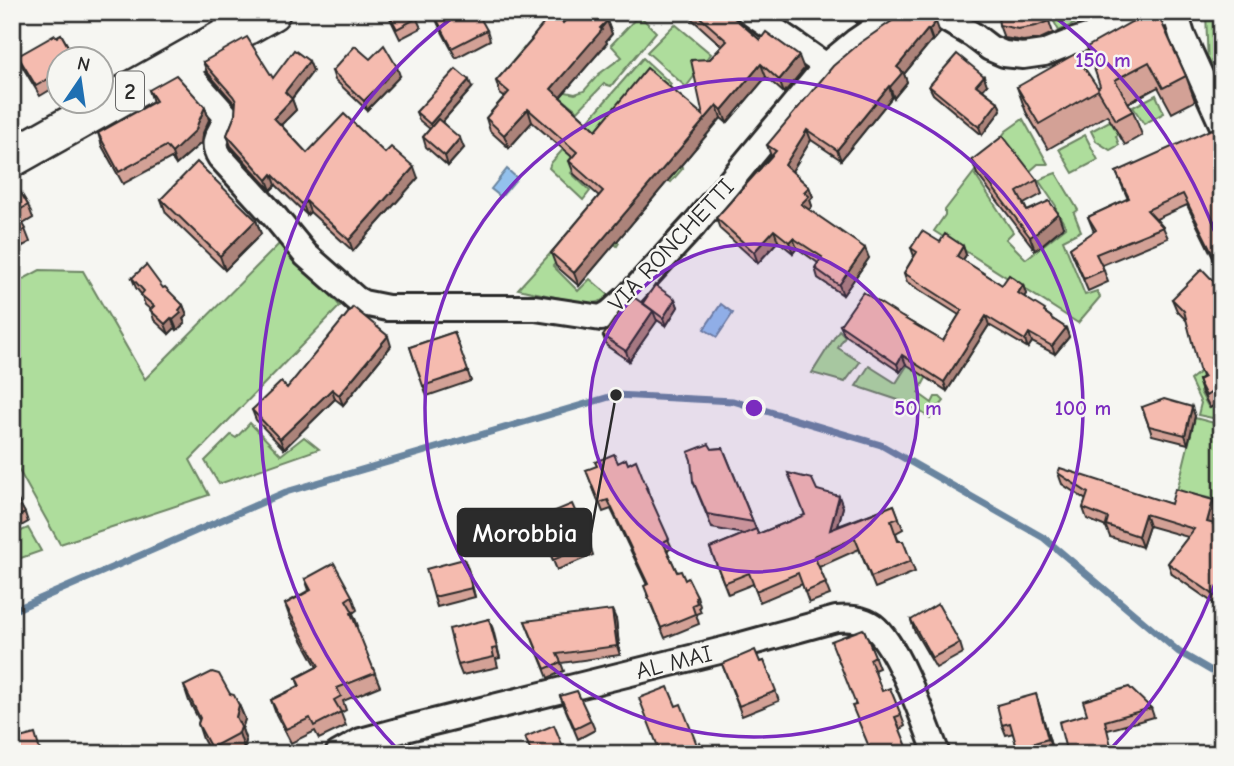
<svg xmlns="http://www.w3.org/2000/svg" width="1234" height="766" viewBox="0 0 1234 766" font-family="'Comic Neue',sans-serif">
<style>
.green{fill:#aedd9c;stroke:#6c8464;stroke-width:2}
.water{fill:#93c1ed;stroke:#69859f;stroke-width:2}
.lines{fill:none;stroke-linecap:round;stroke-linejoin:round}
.stream{stroke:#69859f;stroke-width:7}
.street-casing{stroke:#2b2b2b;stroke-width:30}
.primary-casing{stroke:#2b2b2b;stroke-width:42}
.street{stroke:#f6f6f2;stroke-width:24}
.primary{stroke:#f6f6f2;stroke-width:37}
.wall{fill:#d3a196;stroke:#2b2b2b;stroke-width:2}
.shaded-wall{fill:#ac837a;stroke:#2b2b2b;stroke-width:2}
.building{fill:#f5bbaf;stroke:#2b2b2b;stroke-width:2}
.ring{fill:none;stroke:#7b2cbf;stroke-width:3.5}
.labels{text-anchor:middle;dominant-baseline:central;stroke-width:5;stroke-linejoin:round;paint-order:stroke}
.shield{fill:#f6f6f2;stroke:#686867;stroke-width:2}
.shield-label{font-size:23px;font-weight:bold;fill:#2b2b2b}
.street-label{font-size:24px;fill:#2b2b2b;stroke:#f6f6f2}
.centre{fill:#7b2cbf;stroke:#f6f6f2;stroke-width:3.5}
.ring-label{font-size:21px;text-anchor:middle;font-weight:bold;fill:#7b2cbf;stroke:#f6f6f2;stroke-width:5;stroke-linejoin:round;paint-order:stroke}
.leader{fill:none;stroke:#2b2b2b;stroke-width:2.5}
.callout-dot{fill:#2b2b2b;stroke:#f6f6f2;stroke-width:2.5}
.callout{fill:#2b2b2b;stroke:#2b2b2b;stroke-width:2.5}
.callout-label{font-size:26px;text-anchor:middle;font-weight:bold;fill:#fff}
</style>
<rect width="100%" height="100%" fill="#f6f6f2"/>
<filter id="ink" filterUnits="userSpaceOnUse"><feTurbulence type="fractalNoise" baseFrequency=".0143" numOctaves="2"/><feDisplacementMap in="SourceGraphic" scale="14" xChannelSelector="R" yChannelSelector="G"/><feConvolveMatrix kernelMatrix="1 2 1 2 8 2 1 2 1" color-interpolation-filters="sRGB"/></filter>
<g filter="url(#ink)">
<g class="green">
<path d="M1042,12h31l3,11 -17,8 -8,-15 -8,1z"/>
<path d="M1206,12h16v81l-14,-26z"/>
<path d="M639,15l17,17 -45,54 -7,-2 -26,27 -65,-50 11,-13 14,12 -1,7 29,25 9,2 9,-3 15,-17 23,-17 -11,-12z"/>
<path d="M675,24l36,30 -25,33 -39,-35z"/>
<path d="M643,58l28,26 -4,6 -43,22 59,56 -12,14 -59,-49h-5l-36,40 19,18 -7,9 -34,-32 2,-5z"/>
<path d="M1156,95l8,18 -20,11 -11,-17z"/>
<path d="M1119,116l15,11 -18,9 3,9 -9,5 -14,-9 -5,-10z"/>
<path d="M1023,119l25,45h-10l-9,8 -21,-24 -33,27 38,57 -7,7 20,20 40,-32 -10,-17v-4l-17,-25 6,-4 11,-4 22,37 -4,3 7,18 -18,9 22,55 12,-4 3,6 -22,26 -144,-92 11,-16v-5l61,-79z"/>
<path d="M1085,135l13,25 -25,13 -14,-24z"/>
<path d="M587,213l32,30 -2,3 -28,-23 -36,43 25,25 12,-12 20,17 -11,6 -11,2 -70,-15z"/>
<path d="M284,239l56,67 -150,154 19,35 -149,49 -48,-86v-173l28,-15 43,1 62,108z"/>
<path d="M839,330l6,6 -7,12 22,14 -15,20 -33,-9z"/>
<path d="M910,361l21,8 -13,24 14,10 3,-6h5l4,4 -14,17 -23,-15 -51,-17 13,-20 27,17z"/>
<path d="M1201,371l4,17 -5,4 9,16 7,-2 2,5h4v9l-24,-5 3,-12 -11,-23z"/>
<path d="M1195,418l27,7v47l-3,11 3,1v17l-45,-10z"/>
<path d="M250,423l31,32 23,-18 15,12 -100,35 -14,-23 26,-26 5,3z"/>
<path d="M28,528l13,23 -26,9 -3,-4v-21z"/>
</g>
<g class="water">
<path d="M507,169l10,9 -16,19 -10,-8z"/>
<path d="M721,304l12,9 -16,24 -13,-8z"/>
</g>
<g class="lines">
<path class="stream" d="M12,611l274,-119 330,-97 117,6 148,44 163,93 135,114 43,25"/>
<defs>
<g id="street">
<path d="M749,12l77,54"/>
<path d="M934,12l39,23 17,13 14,6 19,2 21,-3 30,-12 97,-29"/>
<path d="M1175,12l7,23 40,89"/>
<path d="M179,63l47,53c-2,17 -18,22 -6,41l55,60 31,38 50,44 7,4 25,5h147l66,10 9,-5 19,-17 65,-71 132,-159 29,-24 44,-30"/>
<path d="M338,754l23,-13 48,-13 318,-79 109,-30c13,-1 26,-1 37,7 25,19 52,97 64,128"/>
</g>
<path id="primary" d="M12,158l259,-146"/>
</defs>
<use href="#street" class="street-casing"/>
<use href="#primary" class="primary-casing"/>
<use href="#street" class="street"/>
<use href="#primary" class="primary"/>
</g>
<g class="wall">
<path d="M387,12h27l7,16 -21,11z"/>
<path d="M684,12h48l5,9 23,19 44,29 -20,24 -18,-16 -39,46 -6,-5 -142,168 -23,-20 -5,-13 48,-57 -25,-22 -5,-13 3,-4 -40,-35 -23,26 -19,-17 -4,-13 18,-21 -4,-3 -4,-13 35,-40v-2l32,-16 44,-2 5,13 -6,7 1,2 -47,54 36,33 107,-15 7,-56 12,-13z"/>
<path d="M905,12l35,21 -7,8 -1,-1 -28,34 3,8 -13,16 -2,-1 -51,63 -30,-20 -19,31 17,16 4,10 -3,3 2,6 -3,4 60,48 -26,37 -25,-17 -3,-10 3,-5 -21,-15 -4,5 -15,-12 -20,22 -38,-34 -4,-11 55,-62 -4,-11z"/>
<path d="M998,12h39l12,9 4,12 -13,6 -17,2 -19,-3 -5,-13z"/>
<path d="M1092,12h26l-23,7z"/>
<path d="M1149,12l37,64 9,25 -23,12 -14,-26 -30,16 5,8 9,24 -17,10 -18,-30 -59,34 -22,-37 -9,-25 81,1 2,-2z"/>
<path d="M434,14l53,16 3,10 -34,18 -18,-34z"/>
<path d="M61,34l15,26h-16v24l-20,12 -18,-30 -4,-10z"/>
<path d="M370,59l30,17 -33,34 -32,-30 -3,-9z"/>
<path d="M309,61l4,10 -21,28 4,11 -15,15 26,28h78l33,25 -65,73 -43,-39 -3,3 -31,-30 -5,5 -40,-44 -4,-11 8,-20 1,-10 -29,-33 -4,-10 70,16z"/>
<path d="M987,85l-4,5 15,12 3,8 -19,25 -49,-41 -4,-8z"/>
<path d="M472,88l-30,34 22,26 -16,18 -22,-19 -3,-10 7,-8 -11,-9 -3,-8 14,-14z"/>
<path d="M149,90l56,17 4,13 -7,15 -1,8 -25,22 -5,-7 -48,26 -21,-38 -4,-13 55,-31z"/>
<path d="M1222,145v131l-35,-71 -31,14 7,8 5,11 -66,27 6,17 -20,9 -18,-43 24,-16 -6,-15 40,-18 -12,-27z"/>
<path d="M972,160l65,20 5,14 -18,10 3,7 36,16 -20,17v1l-8,5 -58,-76z"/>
<path d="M12,178l16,27 5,13 -10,6 7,18 -18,10z"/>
<path d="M161,199l95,21 5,14 -36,36 -59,-57z"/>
<path d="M940,242l23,4 3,9 -3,5 39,25h21l3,9 -2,3 27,20 1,2 14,9 3,9 -14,17 -23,-12 -4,6 -39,-23 -42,66 -41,-27 -6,8 -56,-38 -4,-9 62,-8 41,24 16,-26 -52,-33 -3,-9 10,-17 -3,-8z"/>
<path d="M132,278l31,10 20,17 4,10 -4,4 2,4 -8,7 -2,-2 -6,6 -15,-14 -3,-10 -6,-5 -4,-11 -5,-6z"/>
<path d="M1222,290v117l-3,2 -3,-5 -6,4 -8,-16 -4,-12 4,-3 -15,-56 -10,-10 -5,-12z"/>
<path d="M675,299l3,8 -12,19 -9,-6 -28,41 -22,-15 -4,-10 40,-33z"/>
<path d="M454,332l17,49 -44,15 -17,-49z"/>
<path d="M391,346l-48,59 -8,-6 -51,50 -28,-29 -4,-10 35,-22z"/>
<path d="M1142,407l53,9 -7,28 -36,-9z"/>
<path d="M723,448l35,86 47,-19 12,-25 26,17 -5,19 56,-21 9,24 -7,4 3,8h4l12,31 -40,16 -16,-39 -40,18 11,28 -21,8 -7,-19 -42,18 -7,-18 -25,10 -18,-46 34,-14 -32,-6 -19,-47 19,-32z"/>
<path d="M618,463l10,1 19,24 3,10 22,50 -5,3 10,21 20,24 3,10 -1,1 2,5 -5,2 3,10 -34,14 -18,-43v-10l-36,-76 -8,3 -17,-42z"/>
<path d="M1058,473l113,31 42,-4 4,12 -3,12 8,2v83l-50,-35 -4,-11 20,-26 -39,-11 -7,21 -32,-10 -4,-10 -19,-8 -4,-11 3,-8 -24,-16z"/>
<path d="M12,490l13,23 3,9 -16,9z"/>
<path d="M540,529l50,16 3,10 -36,15z"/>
<path d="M468,569l7,28 -38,10 -3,-10z"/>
<path d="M305,579l47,17 5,14 -4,3 5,13 -2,1 24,59 -37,15 3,9 -5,3 5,13 -27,13 -4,-8 -24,12 -15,-29 -5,-14 28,-14 -3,-8 21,-11 -27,-49 -5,-14 24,-14z"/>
<path d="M489,619l11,39 -4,1 2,8 -36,8 -4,-10z"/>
<path d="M616,619l4,36 -59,8 3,8 -16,7 -23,-57z"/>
<path d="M911,620l49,23 3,10 -27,15 -22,-38z"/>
<path d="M865,632l14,36 -5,2 8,21 19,24 4,11 -5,3 -45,-24z"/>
<path d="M764,661l15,40 -37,15 -20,-52 38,-2z"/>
<path d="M184,686l46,8 9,11 6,14 -3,10 4,12 -2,7 -12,6h-21l-8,-15 -5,-15 1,-4 -10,-19z"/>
<path d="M560,696l31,25 4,9 -17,9z"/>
<path d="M1039,704l13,45 -17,5h-16l-6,-21 -7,2 -4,-10z"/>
<path d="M1151,708l3,9 -46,13 -49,-8z"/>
</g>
<g class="shaded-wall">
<path d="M852,12h20l-16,11z"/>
<path d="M607,21l5,13 -6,7 1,2 -51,59 -5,-13z"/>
<path d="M936,22l4,11 -7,8 -4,-11z"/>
<path d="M928,29l4,11 -28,34 3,8 -13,16 -4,-11 7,-20z"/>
<path d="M799,56l5,13 -20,24 -5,-13z"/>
<path d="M309,61l4,10 -25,32 -3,-11z"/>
<path d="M761,64l5,13 -39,46 -5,-13z"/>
<path d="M397,67l3,9 -33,34 -3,-9z"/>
<path d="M984,76l3,9 -8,8 -3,-8z"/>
<path d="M469,80l3,8 -39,44 -3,-8z"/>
<path d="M889,86l3,11 -51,63 -4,-10z"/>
<path d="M292,99l4,11 -18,18 -4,-10z"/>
<path d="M998,102l3,8 -19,25 -3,-8z"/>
<path d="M717,105l4,13 -142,168 -5,-13z"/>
<path d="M205,107l4,13 -7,15 -1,8 -25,22 -4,-12 26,-30z"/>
<path d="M528,109l4,13 -23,26 -5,-13z"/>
<path d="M807,130l4,10 -22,36 -4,-11z"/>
<path d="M460,138l4,10 -16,18 -3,-10z"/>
<path d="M414,167l4,11 -65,73 -4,-11z"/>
<path d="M272,174l4,11 -5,5 -4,-10z"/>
<path d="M809,187l4,10 -3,3 2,6 -7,9 -4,-11 3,-12z"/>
<path d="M306,201l4,11 -3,3 -4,-10z"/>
<path d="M1058,213l5,14 -20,17v1l-8,5 -5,-13z"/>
<path d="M256,220l5,14 -36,36 -5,-14z"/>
<path d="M774,230l4,11 -20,22 -4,-11z"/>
<path d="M793,238l4,10 -4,5 -4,-11z"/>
<path d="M963,246l3,9 -6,9 -3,-8z"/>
<path d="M865,248l4,10 -26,37 -4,-10z"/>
<path d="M1023,285l3,9 -5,8 -3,-9z"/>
<path d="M675,299l3,8 -12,19 -3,-8z"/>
<path d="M183,305l4,10 -4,4 2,4 -8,7 -4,-10 6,-10z"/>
<path d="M653,311l4,10 -28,40 -3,-10z"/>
<path d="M986,316l3,9 -42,66 -3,-9z"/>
<path d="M171,318l4,10 -6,6 -4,-10z"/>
<path d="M1066,328l3,9 -14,17 -3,-8z"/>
<path d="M1029,333l3,9 -4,6 -3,-8z"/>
<path d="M388,336l3,10 -48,59 -4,-10z"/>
<path d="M902,355l4,9 -6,8 -3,-8z"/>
<path d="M332,389l3,10 -51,50 -4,-10z"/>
<path d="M1192,407l3,9 -7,28 -3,-9z"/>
<path d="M839,496l4,11 -9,34 -4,-11z"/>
<path d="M1213,500l4,12 -6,21 -4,-11z"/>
<path d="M1145,514l4,12 -7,21 -4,-11z"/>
<path d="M464,559l4,10 7,28 -3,-9z"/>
<path d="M612,610l4,9 4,36 -3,-9z"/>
<path d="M489,619l4,10 7,29 -3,-10z"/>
<path d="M1036,694l3,10 13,45 -4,-10z"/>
<path d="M239,705l6,14 -3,10 4,12 -2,7 -5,-15 -3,-16z"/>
</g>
<g class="building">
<path d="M388,12h26l3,6 -20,11z"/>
<path d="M438,12h39l10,18 -35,18 -18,-34z"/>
<path d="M573,12h24l10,9 -7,7 2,2 -51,59 45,41 51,-62 56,47 -12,-55 19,-1 17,-18 -33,-29h38l3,3 -2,2 27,23 6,-8 33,24 -20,24 -18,-16 -39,46 -5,-5 -143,168 -23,-20 52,-62 -34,-30 8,-9 -49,-43 -24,26 -18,-17 23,-26 -13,-11 36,-41 -1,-1 21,-26 11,10z"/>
<path d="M905,12h17l14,10 -7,8 -1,-1 -31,38 6,5 -13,15 -1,-1 -52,64 -30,-20 -22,35 24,22 -5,5 5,4 -8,8 64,44 -26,37 -24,-17 7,-11 -29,-19 -4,4 -15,-12 -20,22 -38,-34 60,-67 -9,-6 66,-79 27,-23z"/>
<path d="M998,12h36v1l9,-1 6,9 -13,5 -18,3 -19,-4z"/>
<path d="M1149,12h8l29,64 -23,12 -14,-26 -34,18 18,31 -17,9 -18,-30 -59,34 -22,-37 58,-33 23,34 2,-2 -13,-39z"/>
<path d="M61,34l14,25 -15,1v12l-24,14 -18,-30 37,-21 2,2z"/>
<path d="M247,37l26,41 21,-28 15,11 -24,31 7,7 -18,19 33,35 37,-39 41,39 6,-6 23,20 -65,73 -43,-39 -3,4 -31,-31 -5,6 -40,-45 8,-20 1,-14 -3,-5 -30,-34z"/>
<path d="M384,45l13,22 -33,34 -32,-30 23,-25 15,13z"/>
<path d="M957,54l27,22 -8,9 22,17 -19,25 -50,-41z"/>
<path d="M456,69l13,11 -39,44 -14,-12z"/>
<path d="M176,75l29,32 -7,16 -2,7 -24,23 -6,-7 -47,26 -21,-39 58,-32 -7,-11z"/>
<path d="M438,119l22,19 -15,18 -22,-19z"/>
<path d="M1214,128l8,17v127l-39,-78 -36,16 16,17 -67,27 8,16 -20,9 -14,-31 26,-18 -8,-13 41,-19 -13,-26z"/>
<path d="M1003,136l34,44 -20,12 10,19 22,-10 9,12 -20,18v1l-8,5 -58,-77z"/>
<path d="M197,162l59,58 -36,36 -59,-57z"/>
<path d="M12,178l16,27 -12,7 10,17 -14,8z"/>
<path d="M922,231l18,11 5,-8 18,12 -6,10 45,29 7,-10 14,10 -5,8 27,17 -1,2 7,5v1l15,10 -14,18 -23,-13 -4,7 -39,-24 -42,66 -42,-27 -5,9 -57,-39 23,-33 39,25 41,24 19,-31 -58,-37 13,-21 -6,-4z"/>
<path d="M146,265l17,23 2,-1 18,18 -4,5 2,3 -8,7 -2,-2 -6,6 -15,-14 4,-4 -13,-11 3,-4 -12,-13z"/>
<path d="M1202,269l20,21v103l-7,4 -3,-5 -6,4 -8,-16 6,-3 -5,-8 -15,-58 -12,-12z"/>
<path d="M655,285l20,14 -12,19 -20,-15z"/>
<path d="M635,298l18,13 -27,40 -23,-15 18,-26z"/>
<path d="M353,307l35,29 -49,59 -7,-6 -52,50 -28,-29 29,-28 6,6z"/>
<path d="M454,332l14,39 -45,15 -13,-39z"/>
<path d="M1164,399l28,8 -7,28 -36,-9 -7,-19z"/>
<path d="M709,444l3,5 11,-1 30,74 -46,-8 -14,-33 -2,-21 -3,-8z"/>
<path d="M614,454l4,9 8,-4 2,5 8,-4 11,28h-1l23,51 -6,3 14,30 4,-1 4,9 3,-2 9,18 -2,1 2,6 -5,2 3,9 -34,14 -17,-42 4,-2 -40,-84 -9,3 -13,-33 11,-4 -2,-4z"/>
<path d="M1060,468l111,36 4,-15 38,11 -6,22 15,4v69l-2,4 -52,-36 26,-34 -49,-15 -7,22 -32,-11 2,-7 -25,-10 5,-15 -30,-20z"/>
<path d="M788,473l24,6 5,11 22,6 -9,34 64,-25 5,13 -8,3 7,20h5l8,20 -40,16 -16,-39 -41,18 12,27 -21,9 -7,-19 -42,18 -7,-18 -25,10 -14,-35 46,-19 2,5 47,-19z"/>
<path d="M12,490l13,23 -13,7z"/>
<path d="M572,504l18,41 -37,15 -17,-41z"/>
<path d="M464,559l8,29 -38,9 -8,-28z"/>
<path d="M334,563l18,33 -6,4 7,12 -2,1 24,60 -38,15 4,8 -7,4 7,12 -27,14 -4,-8 -24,11 -15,-29 29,-14 -4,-8 23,-12 -34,-62 26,-14 -6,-11z"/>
<path d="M938,604l22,39 -28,15 -21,-38z"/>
<path d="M612,610l5,36 -60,8 4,8 -16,7 -20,-48z"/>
<path d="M489,619l8,29 -5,1 2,8 -36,8 -9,-36z"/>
<path d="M863,629l2,3 10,24 -5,3 12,32 8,-3 11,27 -6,2 15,37h-38l-20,-48 4,-1 -25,-64z"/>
<path d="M755,650l5,12 4,-1 12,30 -37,15 -17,-42z"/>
<path d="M212,672l7,2 11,20 4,1 5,10 -3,12 5,10 -2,6 -28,15 -13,-24 2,-6 -16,-32z"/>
<path d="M668,687l8,19 5,-2 16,41 3,-2 5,11h-49l4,-2 -21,-54z"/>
<path d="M1129,687l22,21 -46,13 8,33h-46l-8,-32 28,-8 -4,-13z"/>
<path d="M577,691l14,30 -16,8 -15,-33z"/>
<path d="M1036,694l12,45 -31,9 -7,-25 -8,2 -5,-20z"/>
<path d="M554,725l12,29h-34l-7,-17z"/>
<path d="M35,734l6,20h-29v-14z"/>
<path d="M157,747l3,7h-15z"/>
</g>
</g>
<circle cx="754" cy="408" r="164" fill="#7b2cbf" fill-opacity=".12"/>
<g class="ring">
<circle cx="754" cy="408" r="164"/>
<circle cx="754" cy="408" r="329"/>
<path d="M1222 564A493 493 0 0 1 1106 754M402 754A493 493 0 0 1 457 14M1051 14A493 493 0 0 1 1222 252"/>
</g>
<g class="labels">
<rect class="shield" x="116" y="71.5" width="28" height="39" rx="5"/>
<g class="shield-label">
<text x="130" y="91">2</text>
</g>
<g class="street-label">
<text transform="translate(671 245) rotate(-47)">VIA RONCHETTI</text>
<text transform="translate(674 662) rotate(-14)">AL MAI</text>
</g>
</g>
<circle cx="754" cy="408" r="10" class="centre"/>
<g class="ring-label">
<text x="1103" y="67">150 m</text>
<text x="918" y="415">50 m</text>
<text x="1083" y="415">100 m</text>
</g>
<path class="leader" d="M616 395L591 533"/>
<circle class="callout-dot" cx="616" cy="395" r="7"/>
<rect class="callout" x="458" y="509" width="133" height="47" rx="7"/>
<g class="callout-label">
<text x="525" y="542">Morobbia</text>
</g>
<rect width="1234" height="766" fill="none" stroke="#f6f6f2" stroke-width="42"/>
<rect x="21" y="21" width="1192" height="724" fill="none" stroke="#2b2b2b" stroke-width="2.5" filter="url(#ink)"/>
<g transform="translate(80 80) rotate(13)"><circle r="33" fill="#f6f6f2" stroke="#a5a5a2" stroke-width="2"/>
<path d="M0-5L12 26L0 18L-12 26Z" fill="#1f6fb2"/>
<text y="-10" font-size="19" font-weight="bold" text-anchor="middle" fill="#2b2b2b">N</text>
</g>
</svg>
